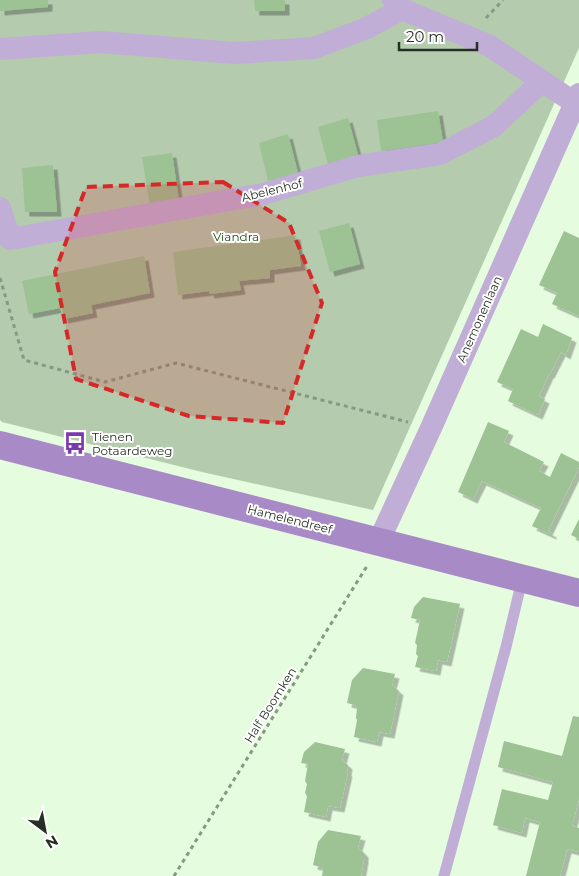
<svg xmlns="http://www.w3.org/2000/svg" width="579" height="876" viewBox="0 0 579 876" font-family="Montserrat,sans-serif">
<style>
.green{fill:#b4cbae}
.building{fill:#9dc294;filter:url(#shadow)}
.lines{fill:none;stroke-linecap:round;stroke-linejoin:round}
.path{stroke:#879883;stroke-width:3;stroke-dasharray:4 4;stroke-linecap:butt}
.lane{stroke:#c1aed6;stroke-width:11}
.street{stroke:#c1aed6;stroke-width:22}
.secondary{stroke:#a88ac6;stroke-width:28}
.marked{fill:#d62828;fill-opacity:0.2;stroke:#d62828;stroke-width:4;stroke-dasharray:10 6;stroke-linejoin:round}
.labels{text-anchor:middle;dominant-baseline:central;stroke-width:4;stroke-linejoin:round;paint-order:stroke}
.street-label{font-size:12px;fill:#262f24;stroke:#fff}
.park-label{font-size:12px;fill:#1e4e0f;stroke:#fff}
.poi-label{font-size:12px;fill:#262f24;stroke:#fff;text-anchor:start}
</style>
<defs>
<filter id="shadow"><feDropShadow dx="4.5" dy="4.5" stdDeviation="0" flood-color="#0004"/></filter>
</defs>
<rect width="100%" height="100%" fill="#e5fcdf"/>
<path class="green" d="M0,0h579v48l-206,462 -171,-38 -200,-50 -2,-2z"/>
<g class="building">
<path d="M0,0h48v7l-48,4z"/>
<path d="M254,0h31v11h-30z"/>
<path d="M438,111l5,31 -62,9 -4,-31z"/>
<path d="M348,118l10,37 -30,9 -10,-37z"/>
<path d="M288,134l10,39 -30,8 -9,-38z"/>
<path d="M172,153l7,48 -29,5 -8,-49z"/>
<path d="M53,165l4,47h-32l-3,-44z"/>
<path d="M349,223l11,41 -30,8 -11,-41z"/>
<path d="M564,231l15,7v78l-27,-12 5,-11 -18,-8z"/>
<path d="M296,235l5,31 -31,4v8l-31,3 2,9 -31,4 -1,-3 -31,4 -5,-43z"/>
<path d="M144,256l6,37 -59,12 2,8 -29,6 -4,-11 -31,6 -7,-33z"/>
<path d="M543,324l29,14 -6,17 -5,-3 -11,22h-1l-10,22 6,3 -7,16 -30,-14 5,-12 -16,-7 24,-53 17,8z"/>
<path d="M488,422l21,9 -5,11 40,20 -5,9 11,6 11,-24 18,9v5l-31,64 4,2v2l-20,-9 9,-18 -59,-27 -9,18 -15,-7z"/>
<path d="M579,519v20l-8,-4z"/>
<path d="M423,597l37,7 -13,58 -9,-2 -2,11 -21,-4 3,-11 -2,-2 1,-9 -2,-2 5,-23 -9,-2 3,-11z"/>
<path d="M363,668l32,6 -3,11 7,6 -9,43 -11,-2 -2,10 -23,-5 3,-17 -1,-2 1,-10 -2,-3 -8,-2 5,-23z"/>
<path d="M573,716l6,1v82l-7,27 7,2v24l-12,-3 -7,27h-34l14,-54 -15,-4 -3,15 -29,-8 9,-36 46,11 5,-18 -55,-15 6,-26 58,15z"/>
<path d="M315,742l30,7 -3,11 6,5 -1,7h1l-8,36 -12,-2 -2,11 -22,-5 3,-16 -2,-3 2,-9 -2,-3 3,-17 -7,-1 3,-11z"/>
<path d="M328,830l33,6 -3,11 6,6v6l-3,17h-39l1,-6 -2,-3 -8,-2 5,-23z"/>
</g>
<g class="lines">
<g class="path">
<path d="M486,18l17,-18"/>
<path d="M0,278l24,82 81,22 71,-19 232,59"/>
<path d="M174,876l193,-310"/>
</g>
<path class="lane" d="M444,876l62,-229 16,-67"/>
<g class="street">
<path d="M393,0l9,9 88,37 85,57"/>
<path d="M0,49l101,-7 134,11 79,-5 53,-20 35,-19"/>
<path d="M0,208l10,31 253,-45 95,-28 82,-12 54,-28 48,-45"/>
<path d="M378,543l53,-115 148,-334"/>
</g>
<path class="secondary" d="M0,445l579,148"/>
</g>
<path class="marked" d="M223,182l66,41 33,80 -39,120 -94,-7 -113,-37 -21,-107 31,-85z"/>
<defs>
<symbol id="bus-bare" viewBox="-9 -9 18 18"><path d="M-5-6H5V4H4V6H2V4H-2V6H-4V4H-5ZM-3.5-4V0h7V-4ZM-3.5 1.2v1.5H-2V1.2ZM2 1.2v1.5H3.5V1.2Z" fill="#7b39ae" stroke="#fff" stroke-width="2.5" paint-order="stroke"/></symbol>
</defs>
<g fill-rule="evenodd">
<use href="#bus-bare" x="59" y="427" width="32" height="32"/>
</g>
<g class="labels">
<g class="street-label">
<text transform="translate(272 190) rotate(-14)">Abelenhof</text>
<text transform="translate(479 319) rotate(-66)">Anemonenlaan</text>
<text transform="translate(290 519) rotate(14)">Hamelendreef</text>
<text transform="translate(270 705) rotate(-58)">Half Boomken</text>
</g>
<g class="park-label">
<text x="236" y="236">Viandra</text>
</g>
<g class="poi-label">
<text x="92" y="436">Tienen<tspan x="92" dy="14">Potaardeweg</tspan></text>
</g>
</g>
<g transform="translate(45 831) rotate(148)" stroke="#ffffff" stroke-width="4" paint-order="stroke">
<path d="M0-4L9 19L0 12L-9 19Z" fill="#262f24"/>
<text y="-8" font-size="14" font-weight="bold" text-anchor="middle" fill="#262f24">N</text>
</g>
<path d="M399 42v8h78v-8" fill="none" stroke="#262f24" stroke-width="2.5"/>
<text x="406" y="42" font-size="15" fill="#262f24" stroke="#ffffff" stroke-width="4" paint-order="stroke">20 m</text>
</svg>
